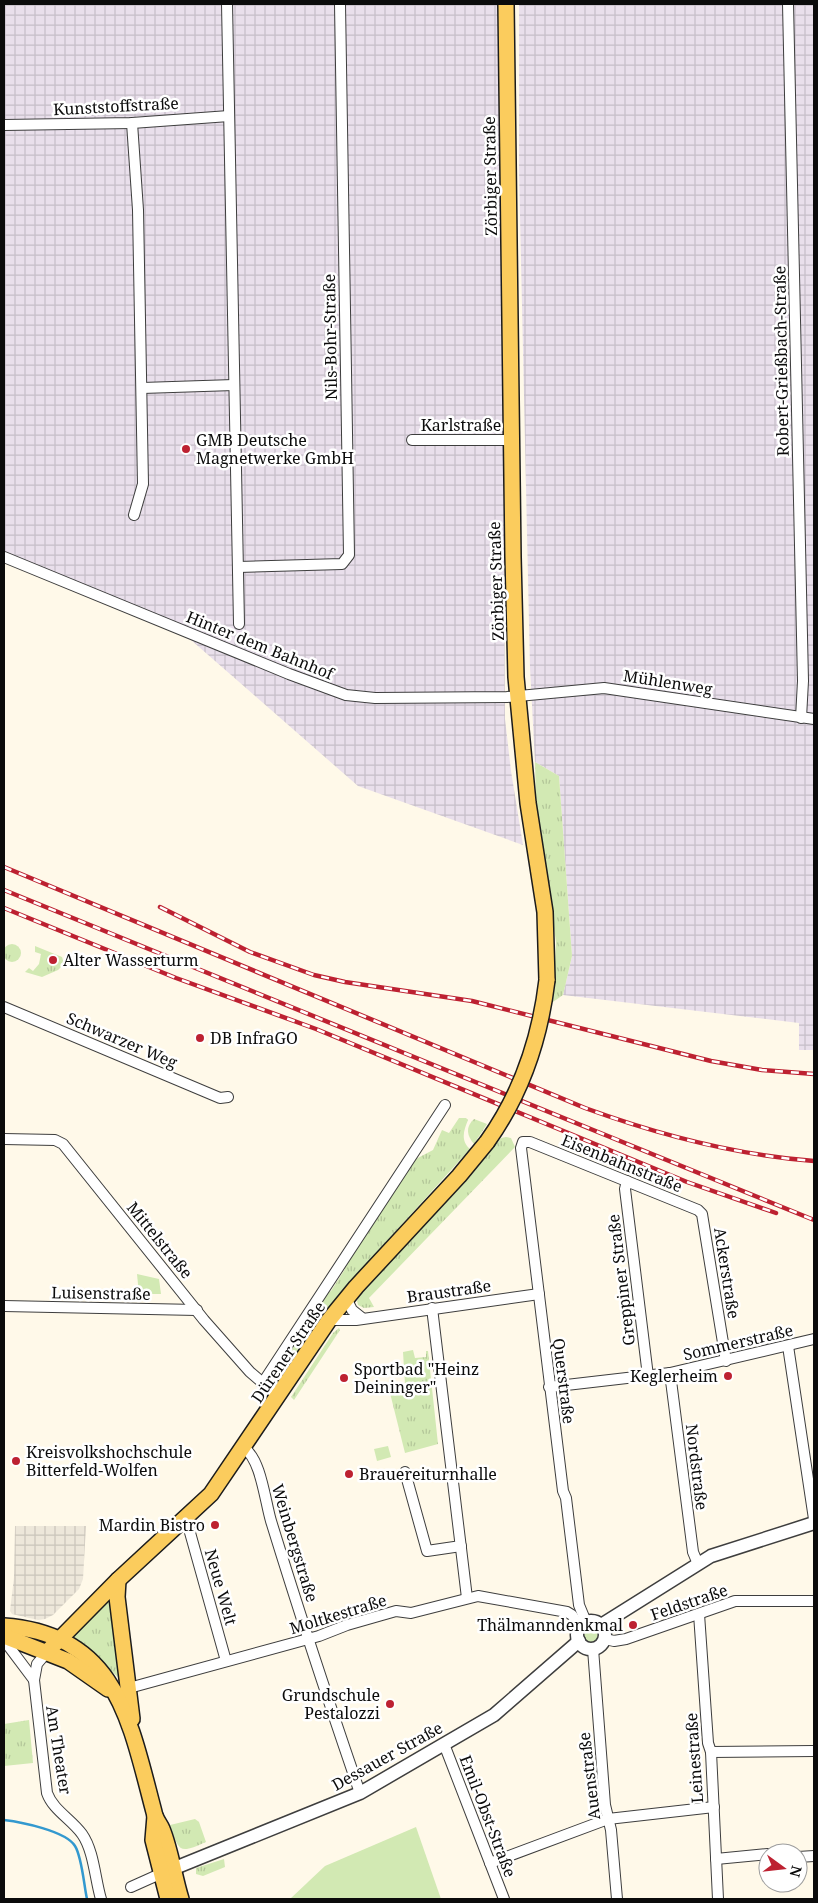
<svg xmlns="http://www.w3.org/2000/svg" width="818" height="1903" viewBox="0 0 818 1903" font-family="'Noto Serif',serif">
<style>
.industrial{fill:url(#industrial-grid)}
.grass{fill:url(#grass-tufts)}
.park{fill:#d2e9b3}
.plaza{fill:url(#plaza-grid)}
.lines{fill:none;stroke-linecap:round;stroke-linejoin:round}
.stream{stroke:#3399cf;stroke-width:2.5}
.minor-casing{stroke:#3e3e3e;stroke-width:12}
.tertiary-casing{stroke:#3e3e3e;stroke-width:15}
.primary-casing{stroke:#1c1c1c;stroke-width:18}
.minor{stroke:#fff;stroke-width:10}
.tertiary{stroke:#fff;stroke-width:12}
.primary{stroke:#fbcc5d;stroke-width:15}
.rail-casing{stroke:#bd2131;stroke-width:4.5}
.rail{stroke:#fff;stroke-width:2.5;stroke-dasharray:8;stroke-linecap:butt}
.primary-bridge-casing{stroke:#1c1c1c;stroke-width:18;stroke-linecap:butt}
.primary-bridge{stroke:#fbcc5d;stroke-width:15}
.poi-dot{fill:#bd2131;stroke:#fff;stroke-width:2}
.labels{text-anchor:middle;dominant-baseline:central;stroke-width:5;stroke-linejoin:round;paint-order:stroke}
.street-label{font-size:16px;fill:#0b0b0b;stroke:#fff}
.poi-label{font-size:16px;fill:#0b0b0b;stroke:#fff;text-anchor:start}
</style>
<defs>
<pattern id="industrial-grid" width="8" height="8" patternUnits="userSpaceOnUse" patternTransform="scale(1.25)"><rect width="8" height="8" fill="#e9dfeb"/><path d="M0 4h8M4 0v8" fill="none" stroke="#c6bec8"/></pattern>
<pattern id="grass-tufts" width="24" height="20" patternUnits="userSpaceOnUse" patternTransform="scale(1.25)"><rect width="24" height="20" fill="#d2e9b3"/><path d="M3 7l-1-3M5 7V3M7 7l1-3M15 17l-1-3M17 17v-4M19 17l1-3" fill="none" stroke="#b3c699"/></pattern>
<pattern id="plaza-grid" width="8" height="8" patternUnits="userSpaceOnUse" patternTransform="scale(1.25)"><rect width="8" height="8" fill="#ede7da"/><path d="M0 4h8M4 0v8" fill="none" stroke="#cac5ba"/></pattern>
</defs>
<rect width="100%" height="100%" fill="#fff9e9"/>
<g class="industrial">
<path d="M4,4h497l4,715 6,52 12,74 -165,-59 -167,-146 -187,-80z"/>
<path d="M519,4h295v1046h-15v-27l-236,-28 9,-39 -13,-180 -24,-14 -5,-94 -11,-498z"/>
</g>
<g class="grass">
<path d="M535,762l24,14 13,180 -9,39 -10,7 3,-60 -20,-138z"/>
<circle cx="12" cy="953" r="9"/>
<path d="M35,946l27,11 2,7 -6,6 -16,7 -17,-5 4,-4 4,3 6,-7 2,-10 -6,-2z"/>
<path d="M459,1118h7l2,2c-4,10 -8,20 2,29l-132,146 -55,80 -6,2 -4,-2 51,-81 7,-3 14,-22 -3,-3 70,-105 21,-11 9,-20 7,3z"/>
<path d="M474,1119l13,5 -13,20c-7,-8 -9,-17 0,-25z"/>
<path d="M506,1137l5,1 4,9 -146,151 5,9 -10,1 -6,-3 -1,-4 2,-5 109,-117 33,-41z"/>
<path d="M339,1328l1,2 -46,70 -3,-3 42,-64z"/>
<path d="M413,1350l2,8 11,-1v-6h2l10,93 -33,9 -17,-68 17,-1 -2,-32z"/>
<path d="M109,1599l2,1 9,79 -24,-22 -25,-19z"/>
<circle cx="592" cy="1635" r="10"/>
<path d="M29,1720l4,43 -29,3v-42z"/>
<path d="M195,1819l4,3 7,20c-27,12 -27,10 -36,-17z"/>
<path d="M224,1859l1,8 -22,9 -7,-2v-6z"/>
</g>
<g class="park">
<path d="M137,1274l22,5 2,15h-22z"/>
<path d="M388,1446l3,11 -14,4 -3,-12z"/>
<path d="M416,1827l25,72h-151l35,-33z"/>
</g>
<path class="plaza" d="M15,1526h71l-3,53 -4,10 -26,26 -8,4 -7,1 -26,-6 -2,-3 4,-34z"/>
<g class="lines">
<path class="stream" d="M4,1820c17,2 62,11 71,26 7,11 9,40 12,53"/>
<defs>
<g id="minor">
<path d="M227,4l12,620"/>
<path d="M788,4l15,677 -2,37"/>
<path d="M132,123l6,87 5,274 -9,31"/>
<path d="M4,125l128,-2 97,-7"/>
<path d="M142,388l92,-3"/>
<path d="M412,440h99"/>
<path d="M4,557l285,117 57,21 29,3 132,-1 97,-9 210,31"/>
<path d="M238,567l104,-3 7,-9 -9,-551"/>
<path d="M4,1007l216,91 8,-1"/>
<path d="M4,1139l51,1 8,4 141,176 46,52 28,24"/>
<path d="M627,1181l-2,8 23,187"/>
<path d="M346,1298l6,12 10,8"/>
<path d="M4,1306l193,4"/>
<path d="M432,1308l35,290"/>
<path d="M329,1320h27l183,-26"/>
<path d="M788,1346l26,173"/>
<path d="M670,1373l23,179 5,12"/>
<path d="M262,1384l183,-279"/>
<path d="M549,1387l121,-14 144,-34"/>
<path d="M244,1448c17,11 21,53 27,73 28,91 58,182 89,272"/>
<path d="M405,1472l22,79 34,-5"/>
<path d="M183,1522l6,7 37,132"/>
<path d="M699,1614l9,129 3,9 7,147"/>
<path d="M586,1622l-7,-17 -13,-107 -3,-7 -42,-343 2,-6h7l168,68 4,4 24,147"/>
<path d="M605,1639l9,2 12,-2 109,-38h79"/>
<path d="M4,1640l30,40"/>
<path d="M593,1649l12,156 6,25 6,69"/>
<path d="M47,1652l-10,12 -3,16 13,113c6,17 24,26 35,41 12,17 13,45 19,65"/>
<path d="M129,1688l190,-52 28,-11 49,-14 15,2 67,-17 89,16 5,3 8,12"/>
<path d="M444,1744l60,155"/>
<path d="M711,1752l103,-1"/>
<path d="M798,1857l16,-1"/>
<path d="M716,1859l52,-5"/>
<path d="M490,1863l118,-44 106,-12"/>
<path d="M131,1887l29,-13"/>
</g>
<g id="tertiary">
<circle cx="591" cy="1635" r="14"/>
<path d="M601,1625l110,-69 103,-33"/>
<path d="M165,1872l195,-79 134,-78 85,-74"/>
</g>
<g id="primary">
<path d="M506,4l7,553 3,120 12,126 17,109 2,68"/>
<path d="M118,1580l-1,17 15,122"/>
<path d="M4,1626c113,8 126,96 150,186 1,7 6,12 8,17 9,22 12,48 19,70"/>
<path d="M4,1636l64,25 40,28"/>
<path d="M47,1652l71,-72 93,-86 118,-174 27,-33 103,-111 28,-34"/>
<path d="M155,1816l-2,24 15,59"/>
</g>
</defs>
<use href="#minor" class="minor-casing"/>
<use href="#tertiary" class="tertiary-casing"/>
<use href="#primary" class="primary-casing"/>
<use href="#minor" class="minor"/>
<use href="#tertiary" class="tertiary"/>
<use href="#primary" class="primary"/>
<defs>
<g id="rail">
<path d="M4,867l581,241c74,27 151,47 229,53"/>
<path d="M4,890l810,330"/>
<path d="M160,907l90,45 64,23 31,7 127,19 239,60 51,9 52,4"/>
<path d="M4,908l172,70 140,51 371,153 89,31"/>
</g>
</defs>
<use href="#rail" class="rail-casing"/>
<use href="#rail" class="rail"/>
<defs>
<path id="primary-bridge" d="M487,1142c35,-49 53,-103 60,-162"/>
</defs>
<use href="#primary-bridge" class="primary-bridge-casing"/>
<use href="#primary-bridge" class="primary-bridge"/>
</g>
<g class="poi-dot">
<circle cx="186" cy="449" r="5"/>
<circle cx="53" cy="960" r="5"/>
<circle cx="200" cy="1038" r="5"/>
<circle cx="728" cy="1376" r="5"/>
<circle cx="344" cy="1378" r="5"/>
<circle cx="16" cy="1461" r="5"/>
<circle cx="349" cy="1474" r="5"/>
<circle cx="215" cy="1525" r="5"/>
<circle cx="633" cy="1625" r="5"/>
<circle cx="390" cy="1704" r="5"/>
</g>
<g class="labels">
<g class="street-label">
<text transform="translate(116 106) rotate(-3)">Kunststoffstraße</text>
<text transform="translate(490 176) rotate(-91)">Zörbiger Straße</text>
<text transform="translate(330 337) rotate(-91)">Nils-Bohr-Straße</text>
<text transform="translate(781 361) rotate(-91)">Robert-Grießbach-Straße</text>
<text x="461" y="425">Karlstraße</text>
<text transform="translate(496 581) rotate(-92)">Zörbiger Straße</text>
<text transform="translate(260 645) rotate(22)">Hinter dem Bahnhof</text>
<text transform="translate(668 682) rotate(9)">Mühlenweg</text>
<text transform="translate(122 1040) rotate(23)">Schwarzer Weg</text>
<text transform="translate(622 1163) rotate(22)">Eisenbahnstraße</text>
<text transform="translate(160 1240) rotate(51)">Mittelstraße</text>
<text transform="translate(727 1273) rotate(81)">Ackerstraße</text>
<text transform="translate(621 1280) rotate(-97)">Greppiner Straße</text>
<text transform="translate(449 1291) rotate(-8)">Braustraße</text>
<text transform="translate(101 1293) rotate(1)">Luisenstraße</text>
<text transform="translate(738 1342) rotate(-13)">Sommerstraße</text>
<text transform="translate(288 1352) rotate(-56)">Dürener Straße</text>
<text transform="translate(564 1381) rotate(83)">Querstraße</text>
<text transform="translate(697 1467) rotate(83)">Nordstraße</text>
<text transform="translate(295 1543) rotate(73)">Weinbergstraße</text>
<text transform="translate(221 1587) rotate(74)">Neue Welt</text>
<text transform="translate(689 1602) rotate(-19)">Feldstraße</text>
<text transform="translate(338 1614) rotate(-17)">Moltkestraße</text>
<text transform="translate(59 1750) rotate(81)">Am Theater</text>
<text transform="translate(387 1756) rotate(-29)">Dessauer Straße</text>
<text transform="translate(694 1758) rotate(-94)">Leinestraße</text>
<text transform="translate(589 1776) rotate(-97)">Auenstraße</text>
<text transform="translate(488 1816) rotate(69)">Emil-Obst-Straße</text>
</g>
<g class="poi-label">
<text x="196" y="440">GMB Deutsche<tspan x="196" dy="18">Magnetwerke GmbH</tspan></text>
<text x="63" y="960">Alter Wasserturm</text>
<text x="210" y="1038">DB InfraGO</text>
<text x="354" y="1369">Sportbad "Heinz<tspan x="354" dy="18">Deininger"</tspan></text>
<text x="718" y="1376" text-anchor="end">Keglerheim</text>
<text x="26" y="1452">Kreisvolkshochschule<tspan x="26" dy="18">Bitterfeld-Wolfen</tspan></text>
<text x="359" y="1474">Brauereiturnhalle</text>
<text x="205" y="1525" text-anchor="end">Mardin Bistro</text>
<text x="623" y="1625" text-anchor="end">Thälmanndenkmal</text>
<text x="380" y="1695" text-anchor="end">Grundschule<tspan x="380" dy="18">Pestalozzi</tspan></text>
</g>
</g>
<rect width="818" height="1903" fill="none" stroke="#0b0b0b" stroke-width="10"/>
<g transform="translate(783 1868) rotate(105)"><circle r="24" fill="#ffffff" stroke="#9d9d9d"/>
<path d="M0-4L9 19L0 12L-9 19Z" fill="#bd2131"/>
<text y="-8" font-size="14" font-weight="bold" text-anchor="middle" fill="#0b0b0b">N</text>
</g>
</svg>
